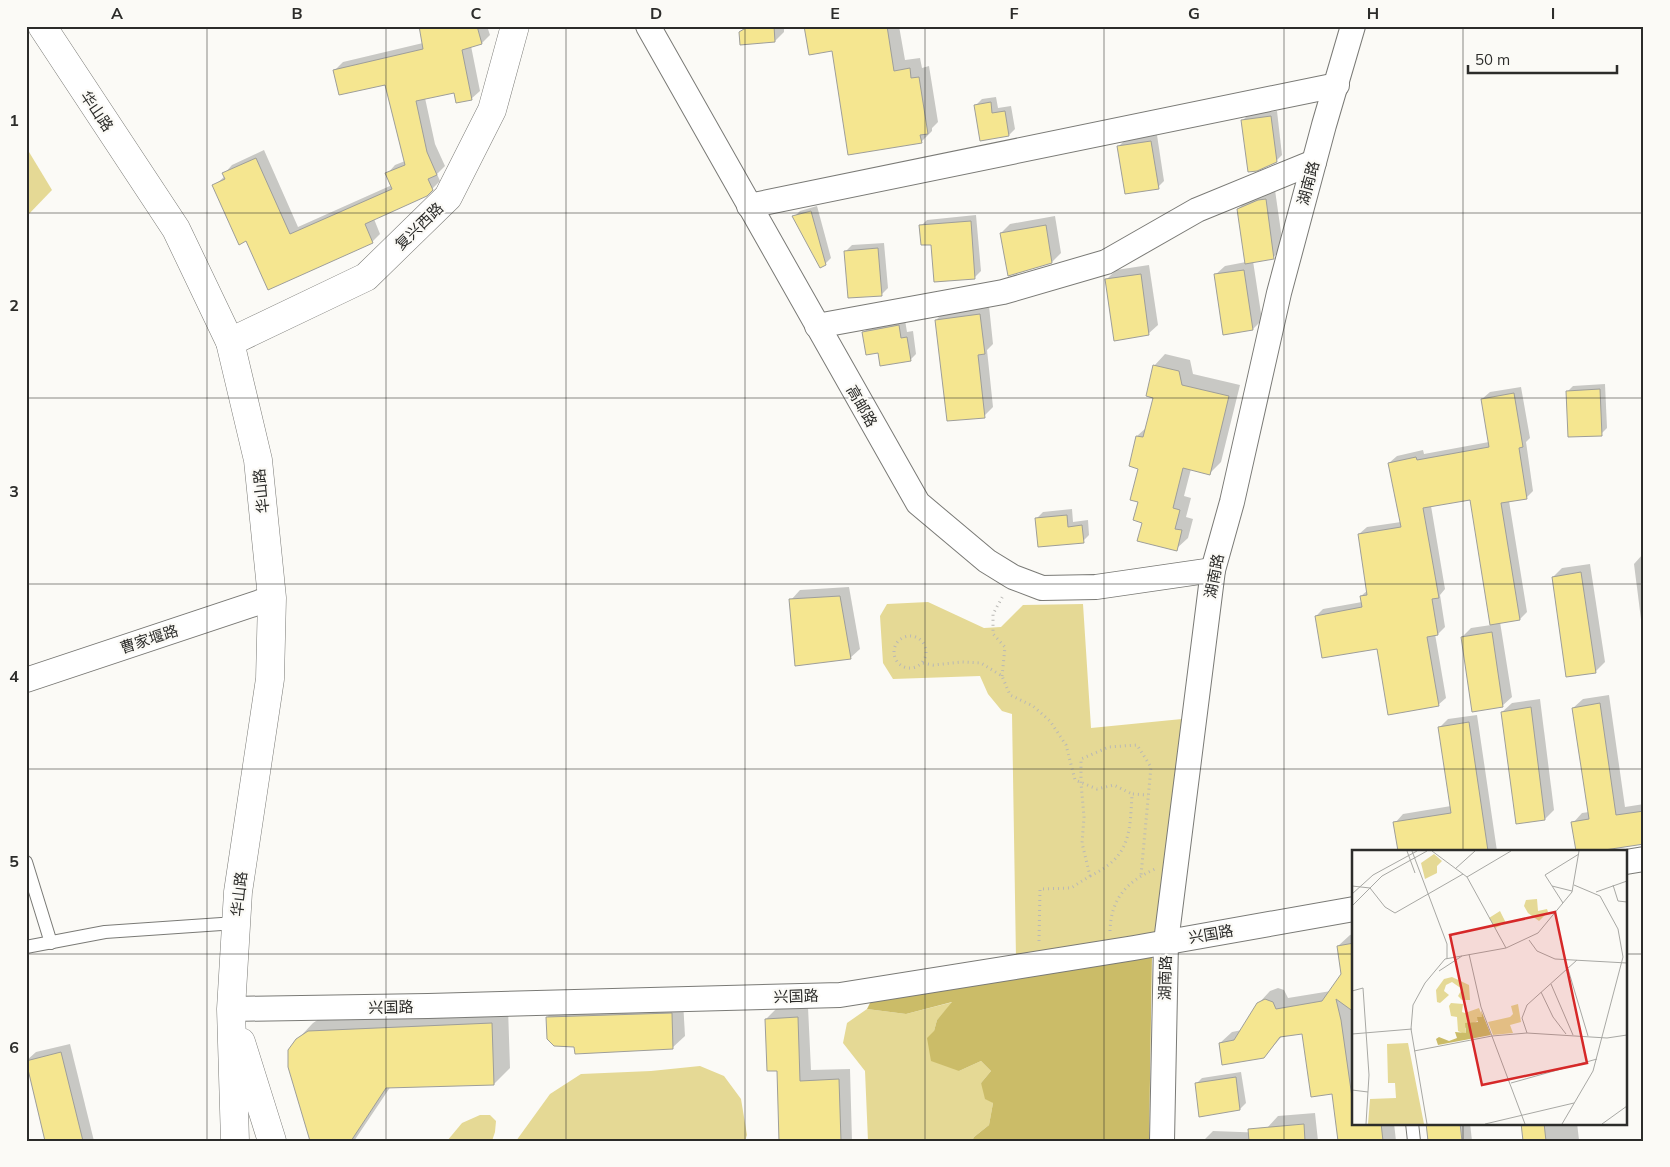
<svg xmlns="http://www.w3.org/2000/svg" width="1670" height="1167" viewBox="0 0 1670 1167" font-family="Mulish,'Noto Sans SC',sans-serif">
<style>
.green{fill:#e5d995}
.forest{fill:#cbbc68}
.shadow{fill:#0003}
.building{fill:#f5e690;stroke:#9e9e9a}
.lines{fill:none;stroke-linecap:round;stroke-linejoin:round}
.service-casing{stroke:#7a7a76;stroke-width:14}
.minor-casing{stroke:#7a7a76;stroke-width:26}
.tertiary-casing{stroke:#7a7a76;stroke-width:29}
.secondary-casing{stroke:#7a7a76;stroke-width:29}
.path{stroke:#b9b8b5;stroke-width:3;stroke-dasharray:1 4;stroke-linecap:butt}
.service{stroke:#fff;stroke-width:12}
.minor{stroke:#fff;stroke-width:24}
.tertiary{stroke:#fff;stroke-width:28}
.secondary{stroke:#fff;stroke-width:28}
.grid{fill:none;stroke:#2c2c2a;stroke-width:1;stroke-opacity:0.55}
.labels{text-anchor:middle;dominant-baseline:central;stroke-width:4.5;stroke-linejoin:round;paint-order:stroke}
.street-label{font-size:15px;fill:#2c2c2a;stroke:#fbfaf6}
.inset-road{fill:none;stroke:#a8a8a4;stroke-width:1}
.view{fill:#d62828;fill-opacity:0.15;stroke:#d62828;stroke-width:2.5}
.inset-edge{fill:none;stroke:#2c2c2a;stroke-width:2.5}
.neatline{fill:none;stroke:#2c2c2a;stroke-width:2}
.grid-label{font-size:16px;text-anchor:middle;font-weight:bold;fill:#2c2c2a}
</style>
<rect width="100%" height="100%" fill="#fbfaf6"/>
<g class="green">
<path d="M26,147l26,43 -26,27z"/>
<path d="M928,602l56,26 17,-1 22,-22 60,-1 8,124 91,-9 -25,216 -141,23 -4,-244 -10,-3 -14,-17 -8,-18 -87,3 -10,-16 -3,-47 7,-12z"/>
<path d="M953,1002l-16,18 -3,11 25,40 22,-10 10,10 -10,12 12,20 -4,22 -15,12 -2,4h-104l-3,-70 -22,-28 4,-20 20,-14 39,5z"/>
<path d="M700,1066l24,10 17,23 6,36 -2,6h-229l34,-47 31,-20 70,-3z"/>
<path d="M480,1115h10l6,6 -1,11 -3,9h-45l15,-18z"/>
</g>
<path class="forest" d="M1152,956l-3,185h-177l2,-4 15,-12 4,-22 -8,-4 -4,-16 10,-12 -10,-10 -22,10 -28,-10 -4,-23 7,-7 3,-11 15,-18 -46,12 -39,-5 4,-8z"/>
<g class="shadow">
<path d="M420,26h67l3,9 -8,8 -11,3 9,45 -9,8 -16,-7 -30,6 10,46 10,22 -8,8 3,7 -14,14 -52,24 6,15 -8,8 -125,-2 -33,-54 11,-10 -1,-2 8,-9 32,-15 34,77 94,-42 -5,-11 8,-9 10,-4 -19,-78 -51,-13 8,-8 80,-19z"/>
<path d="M746,26h38v6l-9,9 -35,-8z"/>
<path d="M805,26h94l6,34 15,-2 2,10 7,-2 9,56 -6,6v3l-11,11 -88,-92z"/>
<path d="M996,97l2,11 13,-2 4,23 -6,6 -33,-30 6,-6z"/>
<path d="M1277,111l5,44 -6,6 -33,-41 6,-6z"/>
<path d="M1157,135l7,46 -6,6 -40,-40 6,-6z"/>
<path d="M1275,190l8,56 -10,12 -20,3 9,59 -9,9 -38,-54 10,-9 21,-4 -8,-53 9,-9z"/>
<path d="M817,206l14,52 -6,6 -31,-47 6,-6z"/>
<path d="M976,215l5,56 -6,6 -43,-34 -11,-17 6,-6z"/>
<path d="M1055,216l6,37 -9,9 -51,-29 9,-9z"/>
<path d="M884,243l4,45 -6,6 -36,-43 6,-6z"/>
<path d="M1149,265l9,60 -10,9 -41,-55 9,-9z"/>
<path d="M989,306l4,38 -6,6 6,57 -9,9 -48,-96 9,-9z"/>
<path d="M905,320l2,12 6,-1 3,23 -6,6 -31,-8 -15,-20 6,-6z"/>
<path d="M1165,354l25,6 3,14 47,11 -19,77 -11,11 -19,-4 -7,27 7,2 -5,19 7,2 -5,19 -12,11 -36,-48 -1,-33 -9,-2 7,-30 10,-9 7,-30v-31z"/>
<path d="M1605,384l2,44 -6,6 -34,-42 6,-6z"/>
<path d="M1521,387l9,51 -4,4 7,49 -7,7 -17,3 18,111 -7,7 -20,3 12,75 -10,9 -40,-69 9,-9 20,-3 -20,-127 -40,8 14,83 -5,6 5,32 -7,7h-3l11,64 -8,7 -60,-58 -62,-31 7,-7 39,-7 -1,-6 7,-6 -9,-56 8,-7 34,-5 -12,-59 8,-7 26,-6 1,4 65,-12 -7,-43 8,-7z"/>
<path d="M1644,420v40l-3,-37z"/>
<path d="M1072,509l1,13 15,-2 1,15 -6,6 -46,-23 6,-6z"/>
<path d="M1643,554h1v89l-10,-79z"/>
<path d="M1590,564l15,98 -10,10 -42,-95 9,-9z"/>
<path d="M849,587l11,62 -10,9 -59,-58 9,-10z"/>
<path d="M1609,695l16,112 19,-3v38l-71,-19 9,-10 7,-1 -16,-104 10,-9z"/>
<path d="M1540,699l14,111 -9,9 -43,-107 10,-9z"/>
<path d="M1477,715l20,136h-98l-4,-28 8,-9 48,-8 -11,-79 8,-8z"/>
<path d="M1354,934v76l-2,-1 2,12v102h40l2,18h-57l-5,-49 -31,-60 -20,3 -19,22 -44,-14 12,-11 10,-2 16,-26 12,-13 8,-3 6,2 4,8 43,-7 11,-17 -4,-28 12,-11z"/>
<path d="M683,1001l2,35 -13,12 -97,-2 -28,-29 12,-12z"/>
<path d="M808,1007l3,63 39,-1 2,72h-72l-2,-72 -12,-50 11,-11z"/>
<path d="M508,1008l2,60 -16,16 -103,2 -37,55h-43l-14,-101 16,-17 12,-8z"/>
<path d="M70,1044l24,97h-48l-20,-80 10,-9z"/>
<path d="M1241,1072l5,31 -6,6 -44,-25 6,-6z"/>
<path d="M1315,1113l3,28h-115l10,-10 54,2v-5l11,-12z"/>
<path d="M1427,1123h43l2,18h-43z"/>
<path d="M1523,1123h31v3l23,-3 2,17 -55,1z"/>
</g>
<g class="building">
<path d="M419,26h58l5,18 -20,6 10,50 -16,3 -2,-10 -38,8 11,51 10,23 -9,4 5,11 -6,6 -62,28 8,19 -105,47 -22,-49 -7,4 -27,-60 13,-6 -3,-6 34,-15 34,76 102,-45 -7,-16 20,-8 -20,-80 -46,10 -6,-25 90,-21z"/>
<path d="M749,26h25l1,16 -35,3 -1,-13z"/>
<path d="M804,26h83l7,45 16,-3 1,10 8,-1 9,57 -8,1 2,8 -74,12 -16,-104 -23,4z"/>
<path d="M991,102l1,11 13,-2 4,25 -29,5 -6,-36z"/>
<path d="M1271,116l6,46 -20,9 -9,1 -7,-52z"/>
<path d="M1151,141l8,48 -34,5 -8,-48z"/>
<path d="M1266,199l8,60 -29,5 -8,-55 21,-9z"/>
<path d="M811,211l15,54 -6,3 -28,-52z"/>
<path d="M971,221l4,58 -41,3 -3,-37h-10l-2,-20z"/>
<path d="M1046,225l6,38 -44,13 -8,-43z"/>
<path d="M878,248l4,48 -34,2 -4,-47z"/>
<path d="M1244,270l9,60 -30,5 -9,-61z"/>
<path d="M1141,274l8,61 -35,6 -9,-62z"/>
<path d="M980,314l5,40 -7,1 7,63 -38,3 -12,-101z"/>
<path d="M899,325l2,13 6,-1 4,24 -31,5 -2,-13 -12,2 -4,-23z"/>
<path d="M1153,365l26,6 3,14 47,11 -19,79 -27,-7 -10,40 7,2 -5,19 7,1 -5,21 -40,-10 5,-18 -9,-3 5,-18 -8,-2 8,-31 -9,-3 7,-30 7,1 10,-39 -7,-2z"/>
<path d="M1600,389l2,47 -34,1 -2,-46z"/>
<path d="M1514,393l9,54 -4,1 8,51 -26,4 19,117 -30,5 -20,-125 -47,8 16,90 -7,1 6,36 -11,2 12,69 -51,9 -11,-66 -55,9 -7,-42 47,-9 -2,-11 7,-1 -9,-61 43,-7 -13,-64 28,-6 1,3 72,-13 -8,-48z"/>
<path d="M1067,515l1,12 14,-2 2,18 -46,4 -3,-29z"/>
<path d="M1581,572l15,101 -30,4 -14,-100z"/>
<path d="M840,596l11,63 -56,7 -6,-67z"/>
<path d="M1492,632l11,75 -31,5 -11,-75z"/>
<path d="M1600,703l16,112 28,-4v33l-46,7h-22l-5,-29 18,-3 -17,-111z"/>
<path d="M1531,707l14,113 -29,4 -15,-112z"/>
<path d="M1469,722l19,129h-90l-5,-29 58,-9 -13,-86z"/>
<path d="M1354,943v69l-18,-13 5,21 13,91v12h27l2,18h-45l-6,-47 -21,3 -9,-63 -22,3 -16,21 -42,7 -3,-22 15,-3 23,-37 8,-4 8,3 3,7 46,-8 19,-27 -4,-28z"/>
<path d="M672,1013l1,36 -98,5 -1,-7 -20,-1 -7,-7 -1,-22z"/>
<path d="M798,1017l2,64 39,-2 2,62h-62l-2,-70h-10l-2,-52z"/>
<path d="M492,1023l2,62 -108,3 -35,53h-41l-22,-74v-17l8,-11 12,-8z"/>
<path d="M61,1052l22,89h-38l-19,-80z"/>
<path d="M1236,1077l4,33 -41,7 -4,-34z"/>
<path d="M1426,1123h34l2,18h-34z"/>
<path d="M1521,1123h23l2,18h-23z"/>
<path d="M1304,1124l1,17h-56l-1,-12z"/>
</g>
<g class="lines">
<defs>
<g id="service">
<path d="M26,862l25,81"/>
<path d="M26,947l79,-15 131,-9"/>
<path d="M1412,1123l2,18"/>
</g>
<g id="minor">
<path d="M648,26l270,477 69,58 26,16 29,11 54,-1 117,-17"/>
<path d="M749,206l588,-121"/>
<path d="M817,326l186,-34 103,-30 91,-52 117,-48"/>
<path d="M26,680l246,-82"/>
<path d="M1626,862l18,-3"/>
<path d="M231,1009l197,-3 412,-11 294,-47 220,-39"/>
<path d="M1162,1141l4,-199 47,-372 19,-68 47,-209 45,-168 29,-99"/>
</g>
<path id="tertiary" d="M230,342l136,-65 82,-80 44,-87 23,-84"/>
<g id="secondary">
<path d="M42,26l134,203 54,113 28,118 14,138 -2,81 -32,213 -7,117 4,132"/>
<path d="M241,1042l31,99"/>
</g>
</defs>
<use href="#service" class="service-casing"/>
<use href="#minor" class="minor-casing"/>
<use href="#tertiary" class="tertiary-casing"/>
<use href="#secondary" class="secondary-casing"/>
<g class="path">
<circle cx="910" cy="652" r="16"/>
<path d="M923,663l10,2 29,-3 19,1 21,13 8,19 23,11 17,15 16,24 9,35 22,9 17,-4 18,9"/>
<path d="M1002,676l3,-29 -12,-13v-20l11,-20"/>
<path d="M1090,876c40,-19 40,-42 42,-82l16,1"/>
<path d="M1110,931c1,-32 16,-49 45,-62"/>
<path d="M1039,941l1,-52 31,-1 19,-12 -8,-33 2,-26 -3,-34v-24l28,-12 28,-2 14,22 -10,108"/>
</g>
<use href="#service" class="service"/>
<use href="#minor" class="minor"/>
<use href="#tertiary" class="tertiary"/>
<use href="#secondary" class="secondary"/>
</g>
<path class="grid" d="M207,26v1115M386,26v1115M566,26v1115M745,26v1115M925,26v1115M1104,26v1115M1284,26v1115M1463,26v825M26,213h1618M26,398h1618M26,584h1618M26,769h1618M26,954h1328M1626,954h18M1463,1123v18"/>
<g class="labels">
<g class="street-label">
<text transform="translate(97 111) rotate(56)">华山路</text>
<text transform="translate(1308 183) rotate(-75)">湖南路</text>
<text transform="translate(419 226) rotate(-44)">复兴西路</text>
<text transform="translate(862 406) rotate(60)">高邮路</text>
<text transform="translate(261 491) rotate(-96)">华山路</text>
<text transform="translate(1214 576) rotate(-79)">湖南路</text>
<text transform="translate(149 639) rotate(-18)">曹家堰路</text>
<text transform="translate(239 894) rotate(-84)">华山路</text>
<text transform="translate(1211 934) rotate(-10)">兴国路</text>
<text transform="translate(1165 978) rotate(-89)">湖南路</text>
<text transform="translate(796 996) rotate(-2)">兴国路</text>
<text transform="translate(391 1007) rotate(-1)">兴国路</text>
</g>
</g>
<g transform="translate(1352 850)">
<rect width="275" height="275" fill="#fbfaf6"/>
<path d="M82,4l8,7 -5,5v7l-12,6 -4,-16zM185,49l1,12 9,-2 1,3 -9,9 -11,-8 -4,-7 2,-6zM148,61l6,12 -11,5 -6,-10zM100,127l17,8 1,15h-8l-4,-4 4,-7 -10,-7 -6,3 -2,6 5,4 -9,8 -3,-1 -1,-12 8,-11zM99,153l12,1 -1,8 3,1 14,-5 4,10 -18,10 1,5h-4l-4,-2 -1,-14 -6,-1 -2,-10zM166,154l3,18 -11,3 3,8 -20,2 -5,-13 22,-5 3,-3 -2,-8zM56,193l16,81h-56l2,-25 26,-1 -1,-15h-7l-1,-39z" fill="#e5d995"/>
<path d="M129,160l10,25 -53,10 -2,-6 3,-2 10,4 8,-3 -2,-6 11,1 -1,-10 13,-1 -1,-5h5z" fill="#cbbc68"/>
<path class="inset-road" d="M55,1l8,22M60,1l35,93v15M80,1l35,26 39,71M103,19l20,-18M115,27l44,-26M261,35l5,16 9,1M0,36l18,2 15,19 10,6 68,-39M200,36l20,5M244,42l31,-11M0,44l21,-19 44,-24M211,53l-18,-28 34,-21M0,56l30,-30 45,-25M177,90l8,11 18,8 72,4M117,104l12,53 44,117M216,119l20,67M87,121l23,-15M199,134l22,51M0,141l11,-3 6,87 -3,49M189,142l12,25 13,17M175,183l-5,-15 5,-13 50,-45M0,184l60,-5M62,201l78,-15 35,-3 80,5 20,-3M159,233l86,-24M0,240l16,2M75,274l-16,-95 2,-24 12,-22 20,-24 61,-11 32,-15 34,-41 7,-41M133,274l89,-21M210,274l31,-53 30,-114 -5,-28 -18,-33 -26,-11M250,274l25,-18"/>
<path class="view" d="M203,62l32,151 -105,22 -32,-150z"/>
<rect width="275" height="275" class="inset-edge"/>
</g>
<rect width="1670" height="1167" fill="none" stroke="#fbfaf6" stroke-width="55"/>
<path d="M1468 65v8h149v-8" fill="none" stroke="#2c2c2a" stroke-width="2.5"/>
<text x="1475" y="65" font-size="15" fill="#2c2c2a" stroke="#fbfaf6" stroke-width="4" paint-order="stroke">50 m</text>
<rect x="28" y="28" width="1614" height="1112" class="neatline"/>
<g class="grid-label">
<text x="117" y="19">A</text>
<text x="297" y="19">B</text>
<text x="476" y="19">C</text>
<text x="656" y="19">D</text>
<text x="835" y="19">E</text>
<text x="1014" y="19">F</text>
<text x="1194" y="19">G</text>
<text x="1373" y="19">H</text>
<text x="1553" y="19">I</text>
<text x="14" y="126">1</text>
<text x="14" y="311">2</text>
<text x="14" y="497">3</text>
<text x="14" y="682">4</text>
<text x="14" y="867">5</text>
<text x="14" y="1053">6</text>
</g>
</svg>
